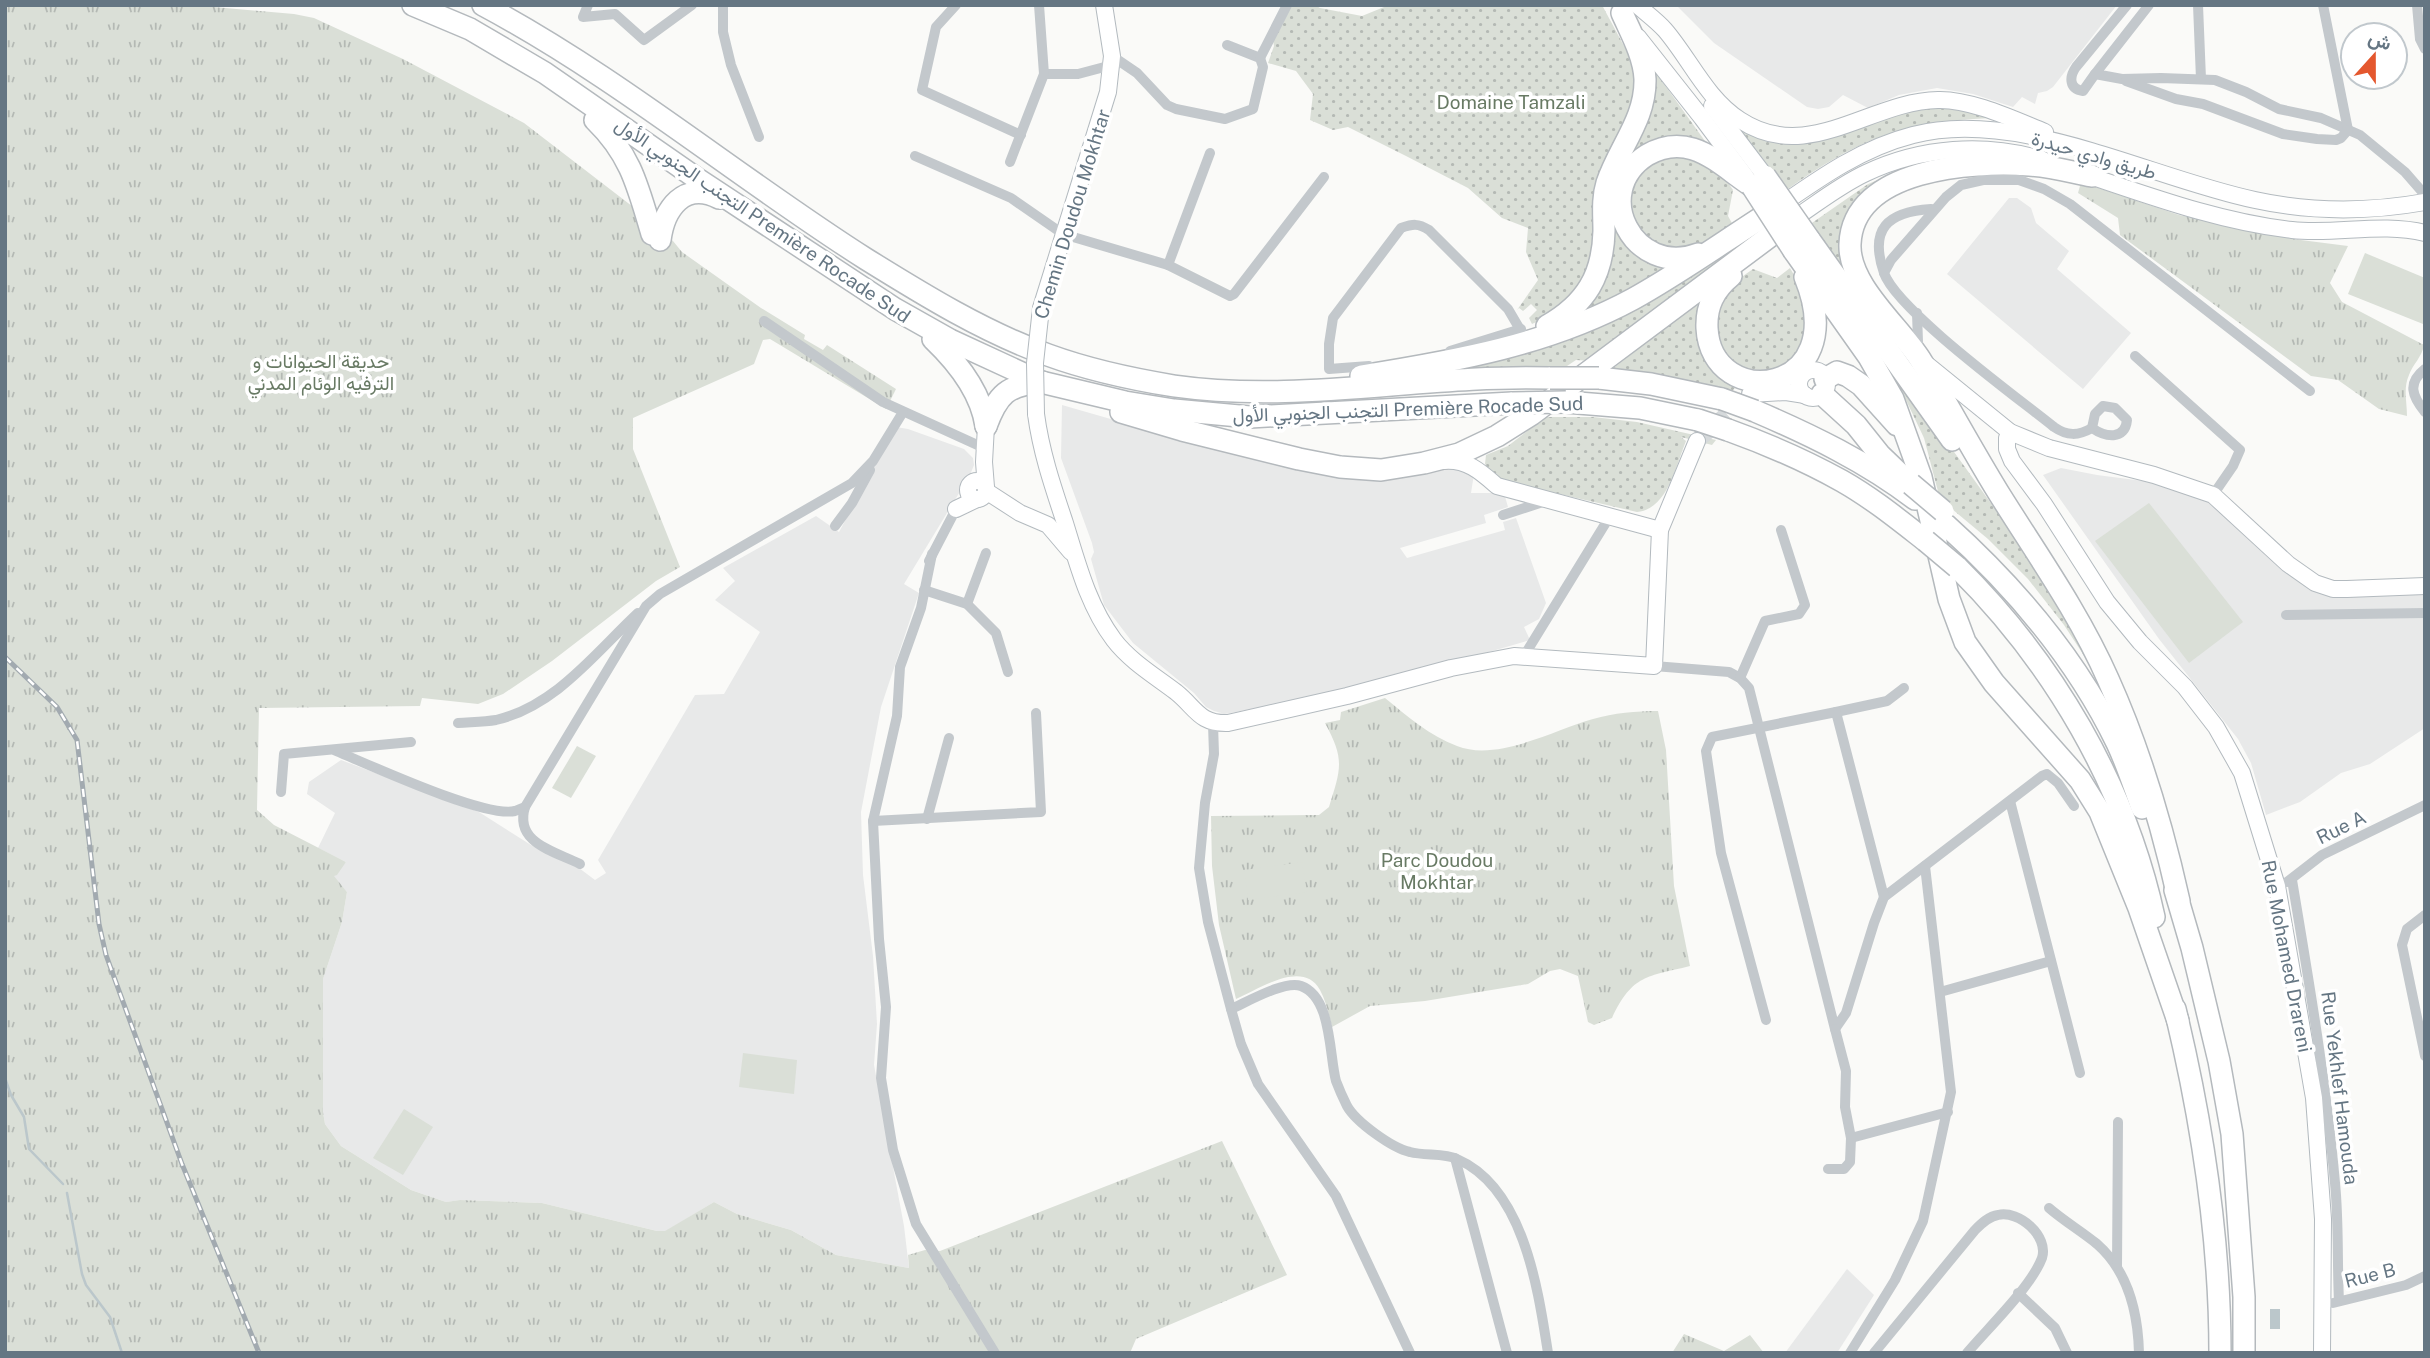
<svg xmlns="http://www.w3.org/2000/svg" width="2430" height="1358" viewBox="0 0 2430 1358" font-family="'Public Sans',Vazirmatn,sans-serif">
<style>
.built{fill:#e8e9e9}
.grass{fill:url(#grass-dots)}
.park{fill:url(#park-tufts)}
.pitch{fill:#dadfd7}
.water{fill:#bbc7cb}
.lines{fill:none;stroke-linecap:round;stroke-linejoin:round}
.stream{stroke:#bbc7cb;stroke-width:2.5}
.secondary-tunnel{stroke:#d5d9db;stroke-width:16;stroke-dasharray:16 8;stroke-linecap:butt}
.secondary-casing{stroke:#b3babf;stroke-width:18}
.highway-casing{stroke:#b4b9bd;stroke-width:24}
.street{stroke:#c3c8cc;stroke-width:10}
.secondary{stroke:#fff;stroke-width:16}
.highway{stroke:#fff;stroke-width:21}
.rail-casing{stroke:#a2aab0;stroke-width:5}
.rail{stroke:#fff;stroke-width:2.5;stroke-dasharray:8;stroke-linecap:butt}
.secondary-bridge-casing{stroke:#b3babf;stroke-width:18;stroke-linecap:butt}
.highway-bridge-casing{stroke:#b4b9bd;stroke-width:24;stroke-linecap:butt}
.secondary-bridge{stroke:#fff;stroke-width:16}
.highway-bridge{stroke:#fff;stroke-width:21}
.labels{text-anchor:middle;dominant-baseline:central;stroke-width:7;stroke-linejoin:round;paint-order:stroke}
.park-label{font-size:19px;fill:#687a64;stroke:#fff}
.street-label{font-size:19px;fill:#657683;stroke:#fff}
</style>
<defs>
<pattern id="grass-dots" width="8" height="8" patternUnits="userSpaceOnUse" patternTransform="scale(1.75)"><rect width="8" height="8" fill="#dadfd7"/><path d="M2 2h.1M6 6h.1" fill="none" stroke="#b4b9b4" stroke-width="1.8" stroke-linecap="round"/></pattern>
<pattern id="park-tufts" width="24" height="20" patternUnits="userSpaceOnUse" patternTransform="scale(1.75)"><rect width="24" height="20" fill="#dadfd7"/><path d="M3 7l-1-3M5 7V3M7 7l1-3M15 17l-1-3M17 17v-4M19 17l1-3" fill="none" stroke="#b4b9b4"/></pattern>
</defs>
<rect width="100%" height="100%" fill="#fafaf8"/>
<g class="built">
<path d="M1676,5h441l-64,82 -6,4 -9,2 -3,11 -13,-7 -9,10 -40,-13 -36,-6 -38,7 -31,13 -25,-13 -14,12 -11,2 -11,-2 -93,-64z"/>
<path d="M2009,198h8l14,10 5,15 33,28 -12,18 74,64 -48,56 -136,-115z"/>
<path d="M1062,405l73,21 180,43 142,-4 17,9 -3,19h33l4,14 -24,8 2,8 -86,25 7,10 98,-28 -2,-8 13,-4 30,85 -7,16 -15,8 6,13 -155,45 -150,29 -11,-3 -8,-4 -12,-14 -61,-50 -29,-38 -13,-46 3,-7 -2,-9 -31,-85z"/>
<path d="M896,427l12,2 56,20 9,9 1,7 -4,10 -66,109 15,9 -38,114 -20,105 2,63 10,81 4,68 -3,41 30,161 5,42 -73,-13 -45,-25 -54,-16 -23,-12 -48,29h-9l-115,-28 -81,-3 -15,2 -35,-12 -70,-44 -16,-22 -2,-12v-133l19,-57 5,-30 -14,-16 13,-14 -28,-14 17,-35 -28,-19 2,-12 32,-22 138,52 52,33 44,20 20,15 11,-7 -8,-13 97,-165 29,-1 36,-62 -45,-32 20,-19 -12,-13 93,-52 23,16z"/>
<path d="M2061,468l36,7 62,8 52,14 106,81 23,3h85v147l-55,36 -29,9 -41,29 -34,13 -15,-52 -13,-24 -79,-100 -116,-164z"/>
<path d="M1847,1269l27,26 -37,58h-52z"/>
</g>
<g class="grass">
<path d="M1288,5h27l5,3 42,8 27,-11h213l37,69 -3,30 -40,79 -4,20 3,43 -3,15 -18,35 -29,22 -13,6 -3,-6 8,-8 -6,-6 -8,7 -4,-3 -2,2 21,-30 -12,-28 2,-24 -26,-10 -34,-30 -62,-32 -58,-29 -15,3 -23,-10 3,-26 -17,-23 -28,-8 6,-17 -3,-18z"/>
<path d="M1649,63l66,92 -67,-7 -31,72 65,43 -106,53 34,-76z"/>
<path d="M1949,105l46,13c-93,3 -135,20 -210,73l-67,-84 59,30 123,-26z"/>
<path d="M1672,151l48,20 13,19 -5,26 5,9 -34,23 -29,5 -40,-27v-48z"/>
<path d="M1897,172l-51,71 92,160 -129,-178 59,-41z"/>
<path d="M1751,237l4,6 -163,118 -16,-1 -12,8 -150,8 216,-67 76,-41z"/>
<path d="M1804,243l232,323 60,108 -32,-49 -36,-46 -40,-40 -48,-40 -16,-61 -18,-38 -105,-154z"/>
<path d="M1790,268l19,33 -7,46 -20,21c-16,2 -34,5 -48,-6 -24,-18 -23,-56 -2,-77 6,-6 14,-11 21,-16l24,9z"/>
<path d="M1710,293l14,87 11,8 -5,5 -119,-23z"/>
<path d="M1545,417h48l44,5 79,18 -4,5 -31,-8 5,4c-10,24 -18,68 -49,71l-133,-31 -13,-9 -6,-8 1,-9 22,-9z"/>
</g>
<g class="park">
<path d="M5,5h187l102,9 20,4 89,41 121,64 117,90 32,28 9,11 79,56 44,27 -1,4 19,11 4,-5 69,44 -10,20 -116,-70 -7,1 -9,24 -121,54v31l47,118 -24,14 -104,80 -49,33 -25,10 -56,-6 -2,8 -161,2 -2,102 17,15 72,37 -9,13 -3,1 13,16 -5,30 -19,57v133l2,12 16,22 70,44 35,12 14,-2 82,3 115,28h8l49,-29 23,12 54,16 45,25 73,13 -1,-13 17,-5 15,1 282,-110 65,134 -151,64 -6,14h-1125z"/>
<path d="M2081,182l98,33 114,24 55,7 -18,37 12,19 82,43c-2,12 -11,19 -15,30 -6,13 -2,27 -2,41l-28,-7 -41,-29 -27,-4 -191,-141 -2,-17 -40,-25z"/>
<path d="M1385,698c22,18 45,38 72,48 40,16 97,-16 136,-27 21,-6 43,-8 65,-8l8,39 8,136 16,80c-43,11 -57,8 -78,52l-18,7 -6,-3 -10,-46 -18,-7 -10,2 -22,13 -103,17 -55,5 -38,21c-3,-12 -6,-26 -12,-37 -17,-31 -61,-1 -84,9l-17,-74 -7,-59 -1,-50 102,-1h6l10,-8c12,-39 16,-47 -4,-84l15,-3 1,-8z"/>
<path d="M1684,1334l40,17 26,-16 14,18h-92z"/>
</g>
<g class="pitch">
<path d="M2365,253l60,25 -2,46 -75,-30z"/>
<path d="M2149,503l94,119 -54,41 -94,-122z"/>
<path d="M577,746l19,10 -25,42 -19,-10z"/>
<path d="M1302,862l5,30 -59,8 -4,-30z"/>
<path d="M743,1053l54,7 -3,34 -55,-7z"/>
<path d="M404,1109l29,18 -30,48 -30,-17z"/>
</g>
<rect class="water" x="2270" y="1309" width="10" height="20"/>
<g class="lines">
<g class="stream">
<path d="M5,1078l6,17 13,22 5,32 34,35"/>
<path d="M67,1193l15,81 4,11 24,32 12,36"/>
</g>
<path class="secondary-tunnel" d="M1697,441l48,-43"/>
<defs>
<g id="secondary">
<path d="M1637,5c9,8 20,16 28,25 25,29 41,68 75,90 68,45 130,-19 198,-20 33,-1 77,20 107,32"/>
<path d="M1638,37l64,81 44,59"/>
<path d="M1712,106l53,70"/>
<path d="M2081,173c69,23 139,49 211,57 44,5 90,-8 133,3"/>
<path d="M1778,207c43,-30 84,-59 135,-72 104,-28 240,44 342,65 55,12 114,12 170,2"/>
<path d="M1789,222c25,-16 49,-36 77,-49 55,-26 119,-31 177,-13"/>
<path d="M1041,308l67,-216 4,-36 -8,-51"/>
<path d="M1925,363l85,69 39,16 105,27 59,20 75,69 27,19 18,6h14l78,-3"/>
<circle cx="1813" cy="384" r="14"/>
<path d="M1750,394l36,-2 19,3"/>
<path d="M1036,414c5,38 17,73 29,109 13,42 23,82 49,117 16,21 41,36 62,52 20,16 23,32 52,31l119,-27 104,-28 63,-12 140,10 6,-136 37,-89"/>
<path d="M986,426l-2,36 2,25"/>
<path d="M2010,432l-3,6v11l5,12 32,43 63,98 33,40 45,45 31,40 26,46 35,113 37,212 9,121 -1,134"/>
<path d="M1444,461c23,-2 37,11 53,25l163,44"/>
<circle cx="977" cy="490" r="9"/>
<path d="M986,491l34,22 28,12 23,27"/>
<path d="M956,509l21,-10"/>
</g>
<g id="highway">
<path d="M413,5l57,24 75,44 154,107 196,129 55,31 91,42 84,20 49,8 76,7 262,-14"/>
<path d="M483,5c135,72 254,172 383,254 58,36 118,73 182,96 41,15 83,24 126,31 127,18 250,-12 376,-8"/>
<path d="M595,120c36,35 43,67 57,114"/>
<path d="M2092,176c-21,-4 -41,-10 -63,-11 -56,-4 -176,3 -179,79 -2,41 49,82 70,115 27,44 51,89 78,133 38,61 81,121 110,187 32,71 54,146 71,222"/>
<path d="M1809,239l143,201"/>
<path d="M660,240c4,-31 24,-60 59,-42"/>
<path d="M1794,251l75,106 24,42 28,78 28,122 16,43 29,41 86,97 20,32 39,96 39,113"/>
<path d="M1698,254c-64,24 -109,-62 -51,-99 14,-8 30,-11 46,-6 22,7 40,25 59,37"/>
<path d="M1731,276c-17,14 -25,30 -24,52 4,85 147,69 98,-51"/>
<path d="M1547,326c39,-22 56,-51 57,-95 0,-16 -2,-32 3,-48 12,-36 39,-64 38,-104 -1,-23 -14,-46 -23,-66"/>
<path d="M933,339c24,23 48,53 53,87"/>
<path d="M1361,376c94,-15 187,-31 272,-77 49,-27 97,-62 145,-92"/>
<path d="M1599,378l52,6 71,15"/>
<path d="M1825,379l12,-7 11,4 13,9 36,40"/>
<path d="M1822,394l34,31 24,30 24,23"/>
<path d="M1566,402l74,6 58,12"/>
<path d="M1755,411c56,24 112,51 160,88"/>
<path d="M1121,412l61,18 117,29 41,8 41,3 43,-7 35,-9 38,-18 35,-22 257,-192"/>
<path d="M986,426c12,-32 21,-41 56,-44"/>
<path d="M1728,430c39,14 78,31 114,51 30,17 57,39 84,60"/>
<path d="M1946,525c70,63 130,133 171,218 10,21 17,43 25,65"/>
<path d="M1957,567c96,95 168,217 197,350"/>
<path d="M2175,890l17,58 27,113 13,73 12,163v56"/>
<path d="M2175,1009c27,112 45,228 45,344"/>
</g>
</defs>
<use href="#secondary" class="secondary-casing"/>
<use href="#highway" class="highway-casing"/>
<g class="street">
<path d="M588,5l-5,12 32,-3 29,26 48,-35"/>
<path d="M723,5v27l8,33 28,72"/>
<path d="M956,5l-20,22 -14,63 99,45"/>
<path d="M2149,5l-54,69 27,5 39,-1 54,2 31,12 33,17 42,9 39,17 45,37 20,23"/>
<path d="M2198,5l3,74"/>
<path d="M2323,5l25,125"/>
<path d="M2417,5l3,34 5,10"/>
<path d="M1112,56l25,17 30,32 9,4 49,10 28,-10 10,-42 -3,-9 -33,-13"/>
<path d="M1260,58l27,-53"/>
<path d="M1044,74h34l34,-9"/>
<path d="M2095,74l-12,17c-14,-2 -14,-14 -7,-24l51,-62"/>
<path d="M2126,81l50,18 27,5 80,30 34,5 19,1 5,-2 7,-8"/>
<path d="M915,156l96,42 52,36 105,31 62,31 4,-2 90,-117"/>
<path d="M1010,162l34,-88 -5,-69"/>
<path d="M1168,265l42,-112"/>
<path d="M1884,273c-15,-44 3,-61 47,-64"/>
<path d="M764,321l119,81 101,46"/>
<path d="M1912,347l6,-5 -1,-29"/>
<path d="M1450,351l71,-22"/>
<path d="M2135,356l105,94 -7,16 -20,29"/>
<path d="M1369,366l-40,3v-25l4,-26 68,-90c12,-4 17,-5 28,2l79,79 17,29"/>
<path d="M2425,369c-18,14 -13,27 0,43"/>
<path d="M2103,406l12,2 12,12c-2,21 -22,17 -35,8l3,-14z"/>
<path d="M2092,428c-14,8 -25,8 -38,-1 -36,-29 -157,-117 -170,-154l7,-13 55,-63 15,-12 22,-5h36l25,9 26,15 240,187"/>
<path d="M1503,515l43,-14"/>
<path d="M835,526l17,-23 18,-33"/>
<path d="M932,554l-11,54 -21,59 -3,49 -24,105 6,118 7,68 -5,71 12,72 23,74 79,129"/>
<path d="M929,561l27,-52"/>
<path d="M924,590l43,14 29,29 12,39"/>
<path d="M967,604l19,-51"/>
<path d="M2286,615l139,-2"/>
<path d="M1524,656l86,-140"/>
<path d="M1654,666l75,6 11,6 9,10 86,341 11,-16 28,-90 10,-26 158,-121 5,-2 11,9 16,23"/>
<path d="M1740,678l25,-57 34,-7 6,-9 -24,-75"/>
<path d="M1836,712l51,-11 17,-13"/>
<path d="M458,723c13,-1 26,-1 38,-3 60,-14 99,-67 142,-107"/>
<path d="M1213,724l1,30 -9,49 -6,65 9,54 23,87c16,-7 54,-29 70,-23 31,11 28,69 35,95 3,8 7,17 11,25 9,16 45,42 63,46 15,4 34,1 47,7 67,29 81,130 91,194"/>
<path d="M336,751c34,14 148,67 179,60 4,-1 7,-3 10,-4l121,-201 14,-12 192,-111 21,-22 30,-49"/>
<path d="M281,792l3,-38 127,-12"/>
<path d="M2010,801l70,272"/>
<path d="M525,807c-11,36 29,44 55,57"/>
<path d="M927,819l22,-81"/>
<path d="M873,821l168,-9 -5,-99"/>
<path d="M2292,880c17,101 34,202 43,303 4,40 2,79 4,118"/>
<path d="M2287,882l35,-27 103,-50"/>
<path d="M2425,915l-18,14 -5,16 23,111"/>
<path d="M1940,992l111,-31"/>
<path d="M1231,1009l10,35 17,40 78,112 74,157"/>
<path d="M1766,1020l-45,-167 -15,-102 6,-14 124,-25 48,185"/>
<path d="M1851,1138l97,-26"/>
<path d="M1455,1158l52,195"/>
<path d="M1828,1169h16l6,-7 1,-24 -6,-31 1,-36 -11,-42"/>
<path d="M2049,1208c15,13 32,23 48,36 31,27 41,69 42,109"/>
<path d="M2117,1266l1,-144"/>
<path d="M2018,1293l37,35 12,25"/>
<path d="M2333,1303l73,-18 19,-9"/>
<path d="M1850,1353l45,-73 28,-59 28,-129 -26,-226"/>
<path d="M1874,1353l101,-123c6,-6 14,-14 23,-15 21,-5 51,21 44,43 -11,29 -54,70 -75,95"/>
</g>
<use href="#secondary" class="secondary"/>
<use href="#highway" class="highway"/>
<defs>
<path id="rail" d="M5,657l52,50 20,33 22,184 7,31 76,209 77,189"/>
</defs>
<use href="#rail" class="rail-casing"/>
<use href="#rail" class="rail"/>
<defs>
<path id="secondary-bridge" d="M1036,414l-1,-51 6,-55"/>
<g id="highway-bridge">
<path d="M1765,176l44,63"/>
<path d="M1752,186l42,65"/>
<path d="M1550,378h49"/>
<path d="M1722,399l33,12"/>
<path d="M1512,403l54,-1"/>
<path d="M1698,420l30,10"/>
<path d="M1911,484l32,27"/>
<path d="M1926,541l31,26"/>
</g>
</defs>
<use href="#secondary-bridge" class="secondary-bridge-casing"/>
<use href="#highway-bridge" class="highway-bridge-casing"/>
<use href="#secondary-bridge" class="secondary-bridge"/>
<use href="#highway-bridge" class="highway-bridge"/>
</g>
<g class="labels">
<g class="park-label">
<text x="1511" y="102">Domaine Tamzali</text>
<text x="321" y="361">حديقة الحيوانات و<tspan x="321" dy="22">الترفيه الوئام المدني</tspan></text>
<text x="1437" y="860">Parc Doudou<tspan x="1437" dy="22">Mokhtar</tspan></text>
</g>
<g class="street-label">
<text transform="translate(2094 155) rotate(16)">طريق وادي حيدرة</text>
<text transform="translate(1072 214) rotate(-73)">Chemin Doudou Mokhtar</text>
<text transform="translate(763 220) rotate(34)">التجنب الجنوبي الأول Première Rocade Sud</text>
<text transform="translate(1408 409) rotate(-2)">التجنب الجنوبي الأول Première Rocade Sud</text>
<text transform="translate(2341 827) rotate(-26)">Rue A</text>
<text transform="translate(2287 956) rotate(79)">Rue Mohamed Drareni</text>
<text transform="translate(2340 1088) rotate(83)">Rue Yekhlef Hamouda</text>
<text transform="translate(2370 1275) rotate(-14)">Rue B</text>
</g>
</g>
<rect width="2430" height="1358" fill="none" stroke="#657683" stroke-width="14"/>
<g transform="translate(2374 56) rotate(21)"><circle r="33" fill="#ffffff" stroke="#c1c8cd" stroke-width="2"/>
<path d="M0-5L12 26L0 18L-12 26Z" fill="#e4572e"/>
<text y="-10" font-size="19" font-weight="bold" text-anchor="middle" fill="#657683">ش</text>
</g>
</svg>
